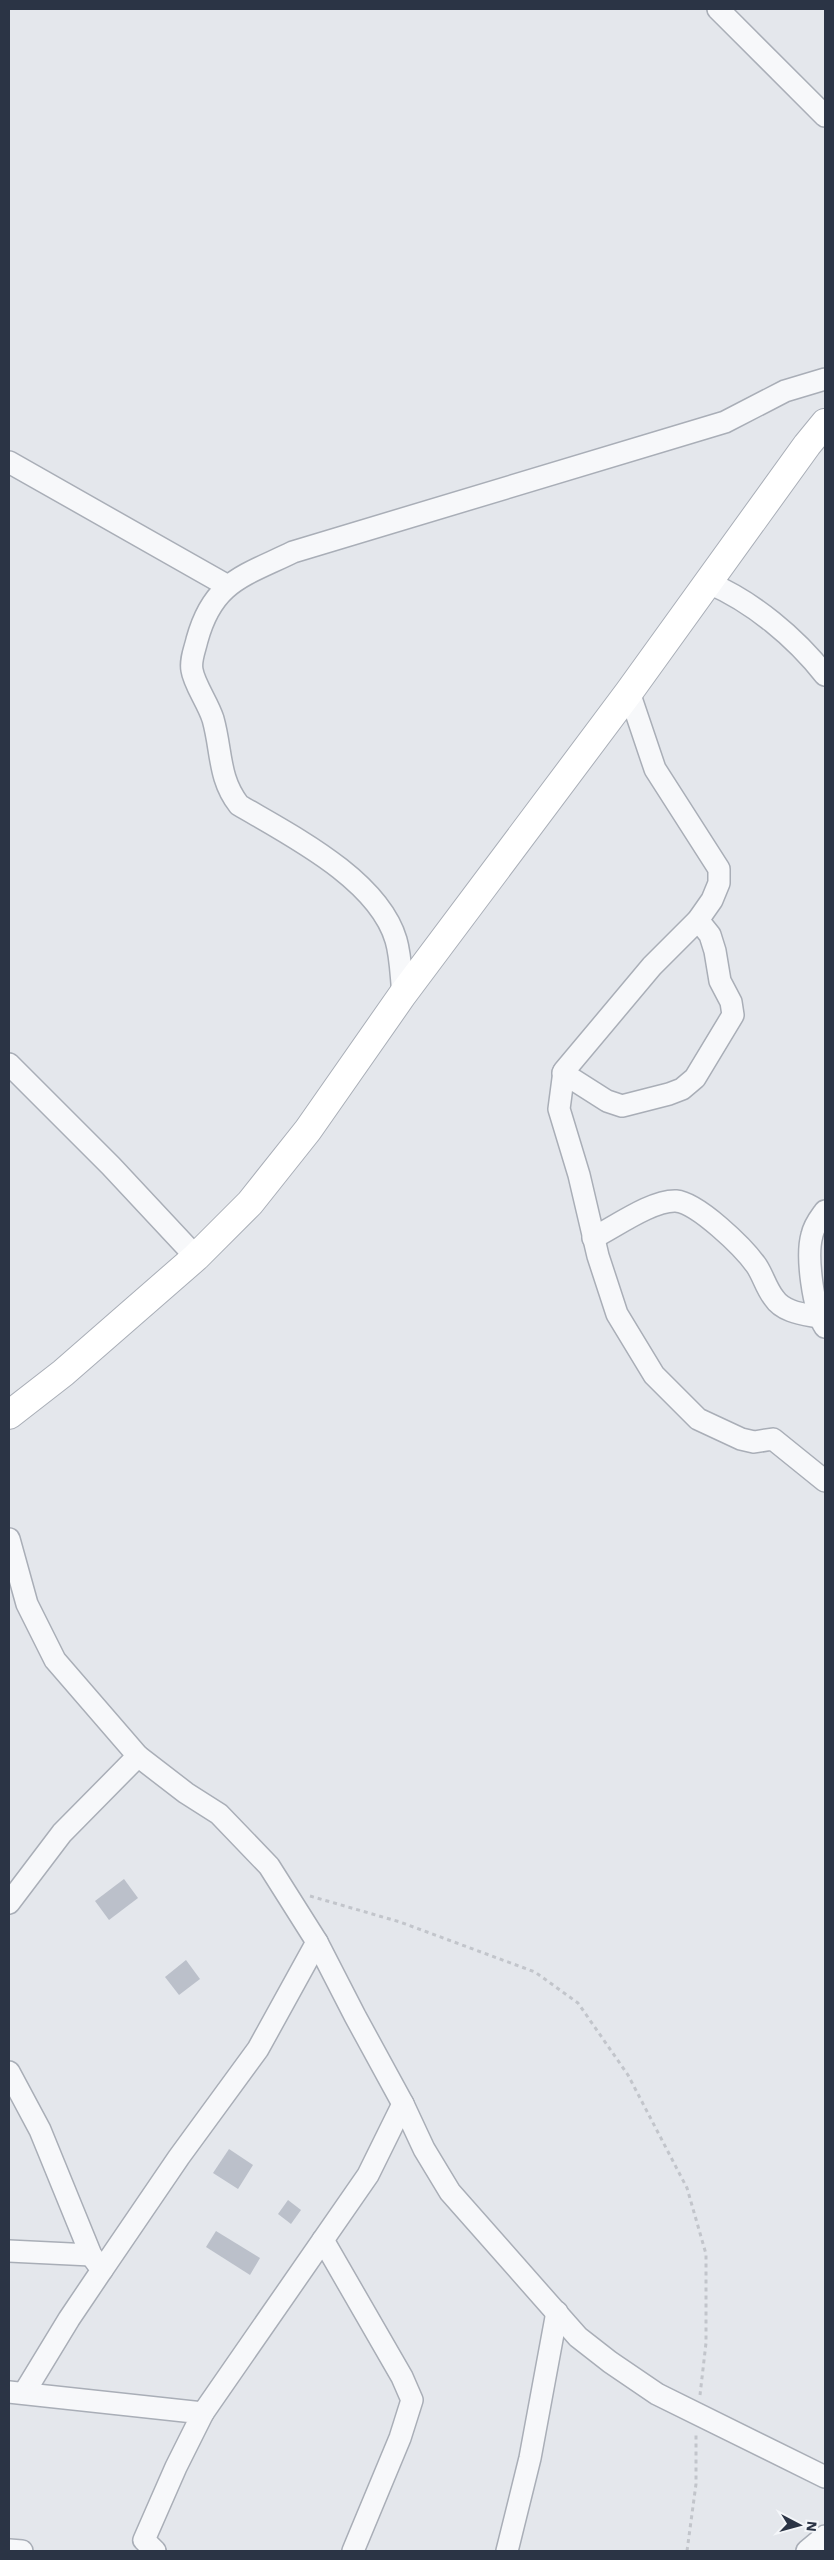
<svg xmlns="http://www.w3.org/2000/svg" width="834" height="2560" viewBox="0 0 834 2560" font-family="'Work Sans',sans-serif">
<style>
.building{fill:#bbc0ca}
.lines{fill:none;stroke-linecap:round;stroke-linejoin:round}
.street-casing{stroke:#a9aeb7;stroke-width:24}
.secondary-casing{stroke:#a9aeb7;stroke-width:30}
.path{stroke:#c2c5cb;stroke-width:3;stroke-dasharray:4 4;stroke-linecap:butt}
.street{stroke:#f7f8fa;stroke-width:21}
.secondary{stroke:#fff;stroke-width:28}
</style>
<rect width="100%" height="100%" fill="#e4e7ec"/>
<g class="building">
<path d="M124,1879l14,19 -29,22 -14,-19z"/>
<path d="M186,1960l14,19 -21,16 -14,-18z"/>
<path d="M229,2149l24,16 -15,24 -25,-16z"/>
<path d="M288,2200l13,10 -10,14 -13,-10z"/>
<path d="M216,2231l44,27 -10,17 -44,-28z"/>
</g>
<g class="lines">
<defs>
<g id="street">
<path d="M718,9l107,107"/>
<path d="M9,462l217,123"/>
<path d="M709,583c44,19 86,54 116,92"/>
<path d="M629,692l26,77 64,100v14l-7,17 -14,20 -46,46 -88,105 -5,38 20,66 19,81 19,58 37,61 44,44 43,20 13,3 19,-3 52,42"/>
<path d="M403,994c-2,-17 -2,-37 -7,-54 -18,-61 -106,-105 -157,-135 -21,-27 -17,-54 -26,-86 -5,-16 -19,-35 -21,-49 -2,-10 3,-21 5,-30 16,-59 47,-64 96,-88l432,-130 60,-31 40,-12"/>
<path d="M9,1064l102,102 85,91"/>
<path d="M563,1073l44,28 15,5 47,-12 13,-5 13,-11 38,-63 -2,-13 -11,-21 -5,-30 -5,-16 -12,-15"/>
<path d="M593,1238c22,-11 59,-38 83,-37 22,2 67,46 80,64 7,10 10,23 18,33 9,14 29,16 44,19"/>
<path d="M825,1327c-12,-18 -19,-71 -13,-92 2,-10 8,-17 13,-24"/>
<path d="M9,1539l18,65 28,56 83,96 48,37 33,21 50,52 48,76 -59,107 -79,108 -77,113"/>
<path d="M9,1903l53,-70 76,-77"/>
<path d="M317,1942l38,74 48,88 21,45 26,43 128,145 32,25 47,32 168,83"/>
<path d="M9,2072l31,58 51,125 11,15 -33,49 -45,74"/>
<path d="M323,2240l79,137 10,23 -12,38 -47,113"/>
<path d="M9,2251l82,4"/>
<path d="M9,2392l194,21 -27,54 -32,73 11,11"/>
<path d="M203,2413l165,-238 35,-71"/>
<path d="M9,2550l13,1"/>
<path d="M507,2551l23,-93 27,-146"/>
<path d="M807,2551l18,-15"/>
</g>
<path id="secondary" d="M9,1415l54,-42 133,-116 54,-54 58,-73 95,-136 226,-302 178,-247 18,-22"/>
</defs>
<use href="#street" class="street-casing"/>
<use href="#secondary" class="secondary-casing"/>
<g class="path">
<path d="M310,1896l90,26 135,50 43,31 50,72 59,113 19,66v89l-6,52"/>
<path d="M687,2551l9,-67v-51"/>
</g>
<use href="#street" class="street"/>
<use href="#secondary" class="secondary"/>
</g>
<rect width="834" height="2560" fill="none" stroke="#2b3445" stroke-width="20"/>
<g transform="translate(799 2525) rotate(96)" stroke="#f4f6f9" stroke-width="4" paint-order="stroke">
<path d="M0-4L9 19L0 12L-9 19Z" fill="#2b3445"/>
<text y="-8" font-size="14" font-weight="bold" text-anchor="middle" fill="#2b3445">N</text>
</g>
</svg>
